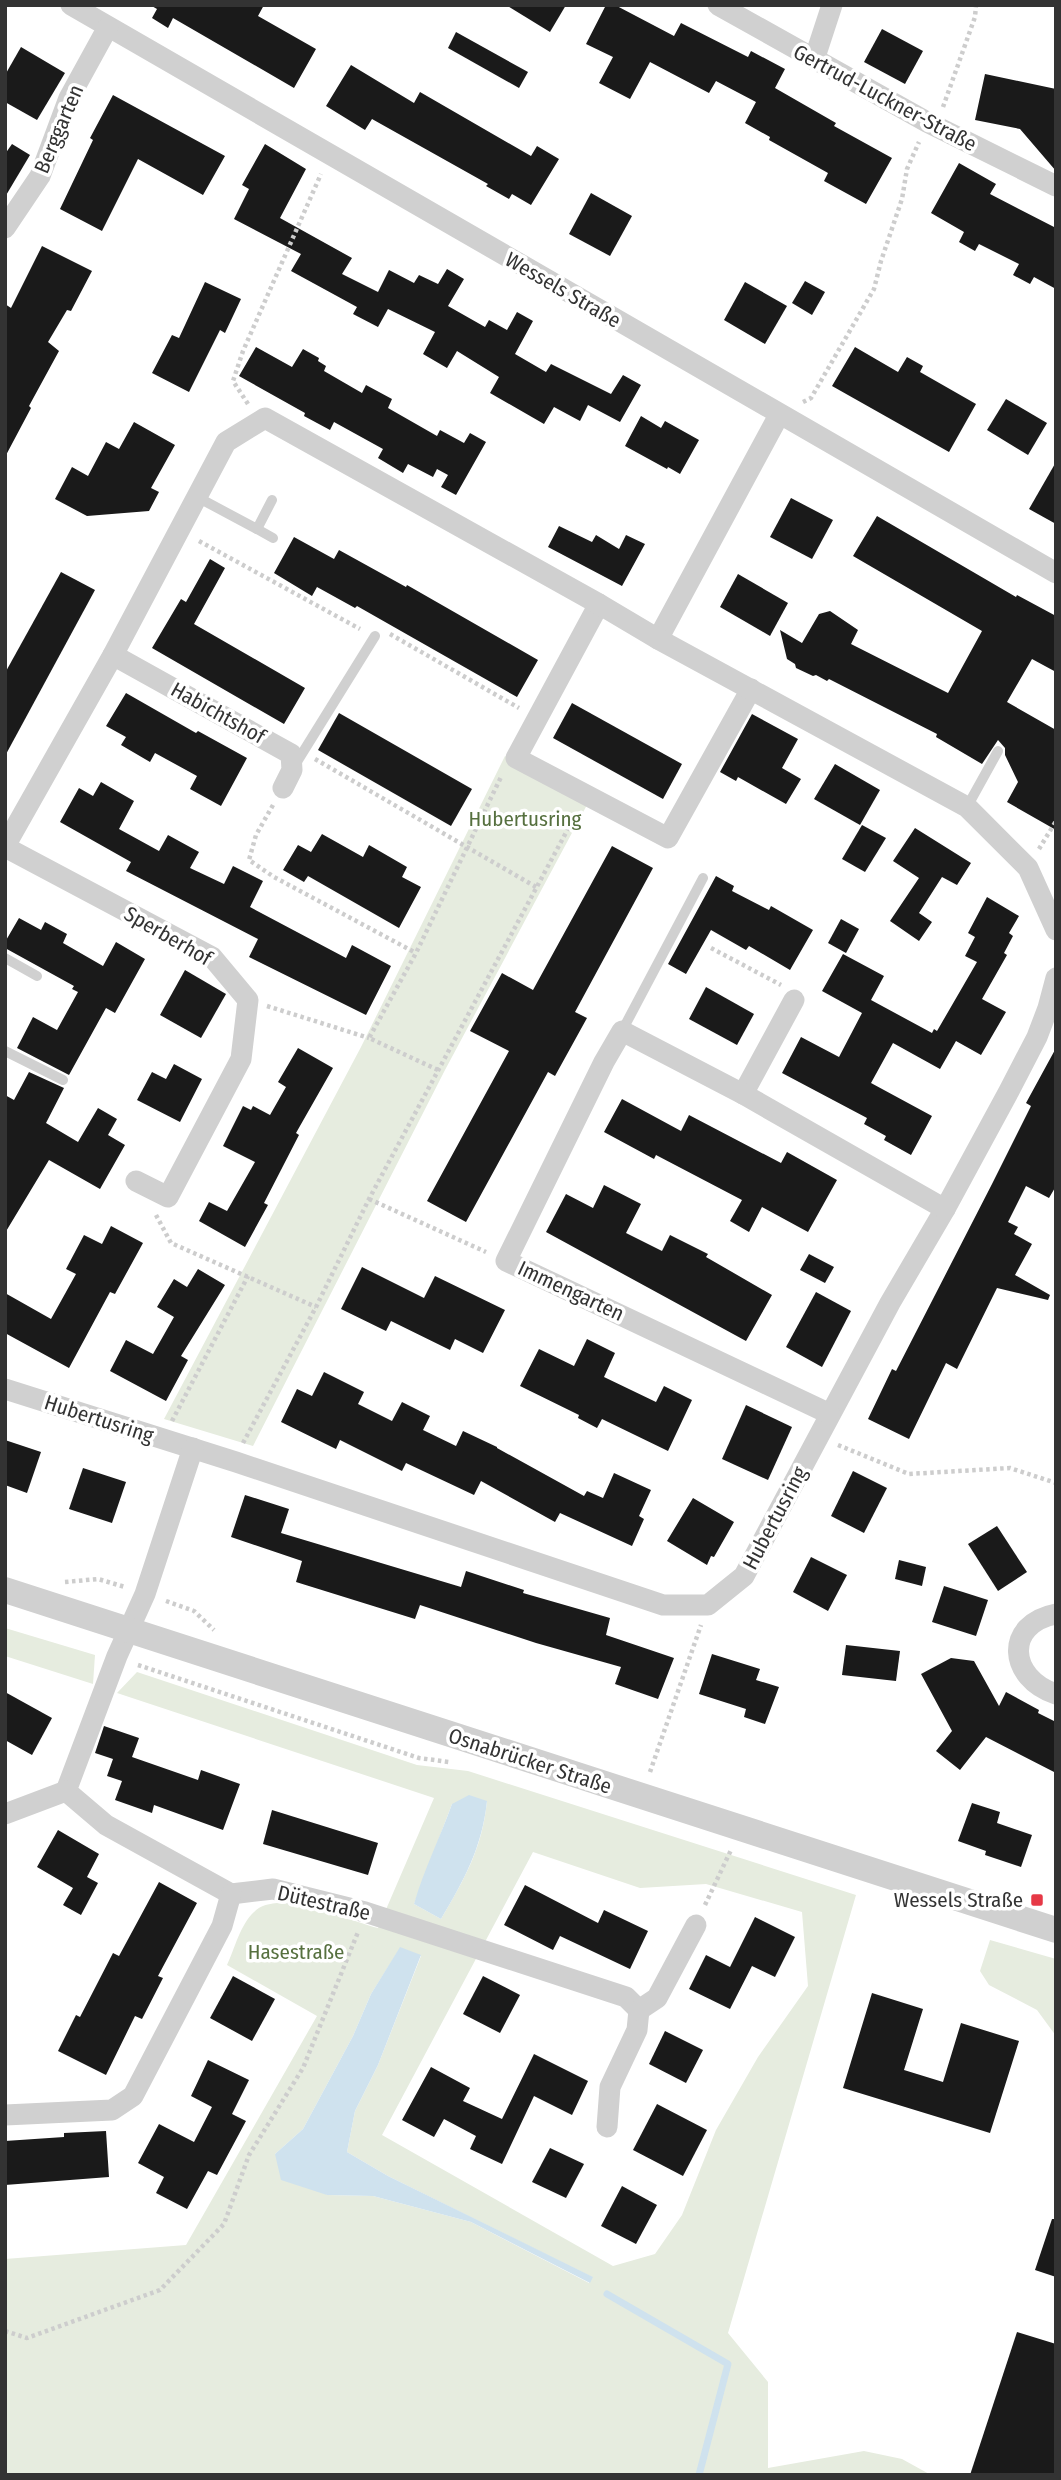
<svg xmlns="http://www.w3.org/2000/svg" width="1061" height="2480" viewBox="0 0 1061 2480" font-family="'Fira Sans Condensed',sans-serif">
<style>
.green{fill:#e6ecdf;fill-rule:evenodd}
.water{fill:#cfe2ee}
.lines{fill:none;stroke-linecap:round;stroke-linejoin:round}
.stream{stroke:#cfe2ee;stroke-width:7}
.building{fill:#1a1a1a}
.path{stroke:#cdcdcd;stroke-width:4.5;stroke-dasharray:3.5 3.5;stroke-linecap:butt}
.service{stroke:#d0d0d0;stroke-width:10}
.minor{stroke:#d0d0d0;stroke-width:21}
.tertiary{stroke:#d0d0d0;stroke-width:26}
.poi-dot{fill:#e63946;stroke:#fff;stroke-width:2.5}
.labels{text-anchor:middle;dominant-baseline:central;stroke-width:7;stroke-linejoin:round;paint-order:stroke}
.street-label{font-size:21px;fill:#333;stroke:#fff}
.park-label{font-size:21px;fill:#56703f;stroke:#fff}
.poi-label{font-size:21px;fill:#333;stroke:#fff;text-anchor:end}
</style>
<rect width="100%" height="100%" fill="#fff"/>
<g class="green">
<path d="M505,756l83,47 -143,267 -192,376 -89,-27 197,-372z"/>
<path d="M5,1628l90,27 -2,29 -88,-28z"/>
<path d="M137,1672l280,93 51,6 388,124 -128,438 40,49v86l96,-17 38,8 29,16h-926v-216l181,-14 131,-229 -90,-51c8,-17 13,-40 27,-53 24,-25 95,9 124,16l56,-130 -317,-105zM487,1801c-5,48 -22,77 -46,118l-27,-15 38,-100zM533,1852l107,36 66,-4 96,28 6,74 -50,71 -42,73 -34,85 -27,39 -42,12 -231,-131zM400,1948l21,8 -43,109 -23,46 -8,41 41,24 204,101 -3,6 -118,-61 -98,-26 -46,-1 -52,-41 28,-25 50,-93 18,-42z"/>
<path d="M990,1940l66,19v77l-19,-26 -48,-25 -9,-14z"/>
</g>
<g class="water">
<path d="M469,1795l18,6c-5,47 -23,79 -46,118l-27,-15c10,-35 26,-66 38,-100z"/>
<path d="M400,1947l21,8 -43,110 -23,46 -8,41 41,24 205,101 -3,6 -119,-61 -98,-26 -46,-1 -46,-15 -6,-26 28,-25 50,-93 18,-42z"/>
</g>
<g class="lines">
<path class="stream" d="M607,2294l121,70 -29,111"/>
</g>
<g class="building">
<path d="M150,5h114l-6,11 58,33 -22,39 -121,-70 -5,10 -16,-10 5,-9z"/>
<path d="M506,5h60l-16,27z"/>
<path d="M606,5h9l59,31 7,-13 67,34 3,-6 34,18 -10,19 61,35 -2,3 58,32 -26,46 -42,-23 4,-8 -59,-33 1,-3 -25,-14 11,-21 -40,-21 -7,12 -59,-31 -20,37 -31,-16 14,-26 -27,-13z"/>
<path d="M882,29l41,22 -18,33 -41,-22z"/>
<path d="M456,32l72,40 -9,16 -71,-40z"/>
<path d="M21,47l44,26 -28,47 -32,-18v-27z"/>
<path d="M351,65l63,38 6,-11 111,64 6,-10 22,13 -28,46 -19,-11 -3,5 -23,-13 2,-2 -116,-65 -7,11 -39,-24z"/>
<path d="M985,74l71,15v82l-36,-42 -45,-9z"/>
<path d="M113,95l112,61 -22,39 -65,-36 -36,72 -42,-22 33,-69 -3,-2z"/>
<path d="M12,144l18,11 -25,42v-43z"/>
<path d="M265,144l41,25 -26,49 72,40 -10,16 36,18 11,-22 25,13 5,-8 19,9 9,-15 17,10 -16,27 37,21 4,-7 18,10 10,-18 16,9 -18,33 31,18 5,-8 60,30 12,-19 18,10 -21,37 -32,-17 -8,16 -26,-14 -10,17 -54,-31 9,-16 -42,-26 -10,17 -24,-14 12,-22 -47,-23 -10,18 -25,-13 4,-7 -66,-36 10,-17 -67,-35 15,-30 -7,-4z"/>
<path d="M959,163l37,21 -6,10 66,34v61l-22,-12 -4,7 -17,-9 6,-11 -40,-20 -4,7 -16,-9 5,-10 -33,-19z"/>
<path d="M591,193l41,23 -22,40 -41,-22z"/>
<path d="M42,246l50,25 -21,40 -4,-1 -19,32 11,9 -30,55 2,2 -26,49v-153l6,4z"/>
<path d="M805,281l20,11 -13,23 -20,-12z"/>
<path d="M205,282l36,17 -16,34 -5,-3 -31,62 -37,-19 20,-38 7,3z"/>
<path d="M745,282l42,24 -22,38 -41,-24z"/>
<path d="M256,347l36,20 11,-18 16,9 -1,3 8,5 -2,5 38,22 4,-8 26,14 -4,9 49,28 3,-6 24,13 6,-10 16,9 -30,53 -15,-8 7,-12 -11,-6 -4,8 -25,-13 -5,9 -25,-15 5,-9 -49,-27 -4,8 -26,-14 1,-3 -66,-37z"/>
<path d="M855,347l43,25 9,-15 16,9 -3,6 56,32 -27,48 -117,-66z"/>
<path d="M1006,399l41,24 -19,32 -41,-25z"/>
<path d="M641,416l20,12 4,-7 34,19 -19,34 -12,-7 -1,2 -42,-23z"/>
<path d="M134,422l41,23 -24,43 8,4 -10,19 -62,5 -32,-17 17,-32 16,9 18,-34 13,7z"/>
<path d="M1056,462v62l-27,-15z"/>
<path d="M791,498l42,22 -21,39 -42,-22z"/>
<path d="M877,516l139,81 1,-2 39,21v56l-24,-13 -25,43 49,28v100l-49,-28 11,-20 -13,-27v-7l-7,-8 -16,24 -46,-27 1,-3 -108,-55 -2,2 -11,-6 -3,1 -17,-8 -1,-4 -8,-5 -7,-29 22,13 17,-29 11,-3 28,19 -7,14 97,49 34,-62 -129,-75z"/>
<path d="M559,526l33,16 4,-7 23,14 7,-14 19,9 -23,42 -74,-39z"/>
<path d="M294,537l40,22 5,-9 67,37 1,-2 131,75 -21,37 -160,-91 -2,2 -38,-21 -5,9 -38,-23z"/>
<path d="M210,559l15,9 -31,56 111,64 -21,36 -132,-76 29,-49 5,3z"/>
<path d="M61,572l34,18 -90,166v-83z"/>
<path d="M738,574l50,29 -18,33 -50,-29z"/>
<path d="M126,693l70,40 2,-2 49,27 -26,48 -31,-17 7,-13 -42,-23 -5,9 -29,-17 5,-8 -20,-11z"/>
<path d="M572,703l110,61 -19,35 -110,-61z"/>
<path d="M339,713l133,76 -21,37 -133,-76z"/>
<path d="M752,714l46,25 -16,29 19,11 -15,25 -48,-27 -2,4 -16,-9z"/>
<path d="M835,764l45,26 -20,35 -46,-26z"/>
<path d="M101,782l33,19 -15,28 40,22 9,-16 31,17 -9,16 34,16 9,-18 30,15 -13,26 96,51 6,-13 39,21 -25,49 -117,-58 9,-18 -132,-68 5,-9 -71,-40 19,-34 14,8z"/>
<path d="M862,825l24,13 -21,34 -23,-13z"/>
<path d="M915,828l56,35 -14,22 -15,-8 -23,36 13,9 -13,19 -29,-20 29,-43 -26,-17z"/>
<path d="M322,834l41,23 6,-12 38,22 -5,10 19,10 -22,41 -91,-52 -4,6 -21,-12 15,-25 13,7z"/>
<path d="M612,846l41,22 -78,144 12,6 -32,58 -7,-4 -82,150 -39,-21 82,-150 -39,-20 32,-58 31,17z"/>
<path d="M716,876l18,10 -2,5 37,19 2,-4 42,24 -23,40 -41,-24 -3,4 -35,-20 -25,44 -18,-10z"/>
<path d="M987,897l32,19 -10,17 4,3 -9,17 3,2 -25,44 24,13 -25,43 -25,-14 -16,28 -47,-26 -22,40 61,33 -21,39 -27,-15 2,-4 -22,-12 3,-6 -85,-45 19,-36 38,20 23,-44 -40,-22 21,-37 41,22 -13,24 61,33 2,-4 3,2 40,-69 -12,-6 10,-19 -7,-4z"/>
<path d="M19,918l22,12 4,-8 22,12 -4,9 40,23 13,-24 29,17 -30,54 -9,-5 -37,67 -52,-27 16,-31 24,13 21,-38 -6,-3 2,-3 -69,-38v-6z"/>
<path d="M841,919l18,10 -13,24 -18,-10z"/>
<path d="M185,970l41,24 -25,44 -41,-23z"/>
<path d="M706,987l48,27 -17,31 -48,-26z"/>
<path d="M298,1048l35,20 -37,65 3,2 -35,68 4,2 -23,42 -46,-26 10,-19 18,9 28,-49 -32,-16 20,-40 8,4 2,-4 17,9 16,-28 -8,-5z"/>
<path d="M1056,1048v138l-7,12 -23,-12 -18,36 10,5 -4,7 18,10 -17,31 35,20 -2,5 -51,-12 -40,81 -11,-6 -37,76 -41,-20 24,-50 4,2 96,-187 39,-78 -5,-3z"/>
<path d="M174,1064l28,15 -22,43 -43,-22 15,-28 14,7z"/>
<path d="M29,1072l35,16 -18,35 32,19 20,-34 19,11 -9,16 17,10 -25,44 -51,-29 -44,73v-138l9,5z"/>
<path d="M622,1099l59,32 8,-16 92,48 6,-11 50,28 -29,52 -46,-25 -13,25 -19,-11 12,-21 -86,-45 -2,4 -50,-27z"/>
<path d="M604,1185l37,19 -15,29 36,18 8,-16 38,19 -2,3 66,38 -26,46 -200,-109 20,-38 27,14z"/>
<path d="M111,1226l32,17 -28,51 -5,-2 -41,76 -64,-35v-40l46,26 25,-45 -10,-5 18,-34 18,9z"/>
<path d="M809,1254l25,13 -9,16 -25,-13z"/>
<path d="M362,1267l62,31 11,-22 70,34 -22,43 -28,-14 -5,11 -59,-29 -5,10 -45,-22z"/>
<path d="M198,1269l27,16 -44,71 7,4 -22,41 -56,-30 16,-31 27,14 21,-37 -17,-10 17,-28 13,8z"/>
<path d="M816,1292l35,19 -29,56 -36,-20z"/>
<path d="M587,1339l28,14 -11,24 52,25 8,-16 28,14 -24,51 -66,-32 -5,9 -19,-10 1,-3 -59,-29 19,-37 35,17z"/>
<path d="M324,1372l40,20 -6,12 34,17 10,-19 28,14 -7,14 33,16 7,-15 34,16v1l87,48 3,-5 16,7 11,-25 37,17 -12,26 5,3 -12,27 -72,-33 -5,9 -74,-41 -7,14 -68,-32 -4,8 -62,-31 -4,9 -55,-27 16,-33 15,7z"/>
<path d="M746,1405l46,22 -24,53 -46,-21z"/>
<path d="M5,1440l36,12 -14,41 -22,-8z"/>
<path d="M83,1468l43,14 -14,41 -43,-14z"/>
<path d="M853,1471l34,17 -23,45 -33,-17z"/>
<path d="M245,1495l44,14 -8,24 180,54 5,-16 58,19 -1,3 87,25 -4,17 68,23 -16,41 -43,-15 6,-17 -85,-24 -116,-38 -5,14 -119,-37 6,-21 -71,-24z"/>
<path d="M693,1498l41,24 -20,35 -3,-1 -4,9 -40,-24z"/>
<path d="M997,1526l30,46 -29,19 -30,-47z"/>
<path d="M811,1557l36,18 -19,36 -35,-19z"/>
<path d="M899,1560l27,7 -4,19 -27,-7z"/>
<path d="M944,1586l44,14 -12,36 -44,-14z"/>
<path d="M846,1645l54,6 -4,30 -54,-6z"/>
<path d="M712,1654l48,15 -4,11 23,7 -14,37 -21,-7 2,-8 -47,-15z"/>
<path d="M951,1658l23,3 25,45 7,-14 33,18 -1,3 18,9v51l-70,-36 -26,33 -24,-19 16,-20 -31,-57z"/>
<path d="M5,1692l47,26 -20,37 -27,-15z"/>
<path d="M104,1726l35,12 -7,19 66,23 3,-10 39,14 -17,46 -69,-25 -2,8 -37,-13 7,-19 -15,-5 6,-17 -18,-6z"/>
<path d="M972,1803l28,9 -3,11 35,12 -11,32 -36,-12 1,-4 -28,-10z"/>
<path d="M272,1810l106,33 -10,32 -105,-31z"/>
<path d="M58,1830l41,24 -12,23 11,6 -17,32 -18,-10 10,-17 -36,-21z"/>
<path d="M159,1882l38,21 -39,73 5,2 -21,41 -7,-3 -29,59 -48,-24 18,-36 4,2 33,-64 6,3z"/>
<path d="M525,1885l73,38 6,-13 44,21 -18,38 -70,-33 -7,14 -49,-25z"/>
<path d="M755,1917l40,20 -20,40 -23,-11 -22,43 -41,-20 17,-34 24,12z"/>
<path d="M233,1976l42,23 -23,42 -42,-23z"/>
<path d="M483,1976l37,19 -20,38 -37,-19z"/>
<path d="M872,1993l51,16 -19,61 39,12 18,-59 58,18 -29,92 -147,-45z"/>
<path d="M665,2031l38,19 -17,33 -37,-19z"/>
<path d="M534,2054l54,27 -16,34 -38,-19 -32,68 -32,-15 6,-13 -32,-17 -10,18 -32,-17 29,-53 39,21 -7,13 39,18z"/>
<path d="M208,2060l41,20 -17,34 14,7 -29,54 -9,-4 -21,38 -31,-16 8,-16 -26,-14 21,-39 35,18 18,-35 -21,-11z"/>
<path d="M657,2104l50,26 -24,46 -50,-26z"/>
<path d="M106,2131l3,46 -104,8v-44l59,-4v-4z"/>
<path d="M550,2148l34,16 -18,34 -34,-16z"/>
<path d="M622,2186l35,19 -21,39 -35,-18z"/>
<path d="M1052,2219h4v58l-21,-7z"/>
<path d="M1017,2332l39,12v131h-86z"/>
</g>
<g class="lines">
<g class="path">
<path d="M943,107l32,-90 1,-12"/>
<path d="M803,402l8,-4 63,-109 7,-28 21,-62 5,-30 12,-27"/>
<path d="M248,404l-15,-23 10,-30 78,-177"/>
<path d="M199,541l161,88"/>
<path d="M390,634l129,74"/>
<path d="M315,759l221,128"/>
<path d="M273,805l-17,30 -7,25 25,17 142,76"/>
<path d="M1039,849l17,-28"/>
<path d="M711,948l70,37"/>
<path d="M267,1006l102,32"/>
<path d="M438,1070l-69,-32 47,-85 86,-178"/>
<path d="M369,1199l117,53"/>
<path d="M156,1215l15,28 145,64"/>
<path d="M172,1421l76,-145"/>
<path d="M243,1443l73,-136 53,-108 207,-385"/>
<path d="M838,1445l71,29 101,-6 46,15"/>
<path d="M65,1582l33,-3 27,8"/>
<path d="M166,1601l28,10 20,19"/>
<path d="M138,1665l281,93 30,4"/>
<path d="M650,1772l51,-147"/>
<path d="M705,1905l26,-55"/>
<path d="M5,2331l22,7 133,-48 64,-66 25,-69 54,-87 55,-136"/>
</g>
<g class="service">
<path d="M197,497l60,32 15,-29"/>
<path d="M257,529l16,9"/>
<path d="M295,765l80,-129"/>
<path d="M967,807l31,-56"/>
<path d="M5,958l32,18"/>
<path d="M622,1031l81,-153"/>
<path d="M5,1051l58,29"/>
</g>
<g class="minor">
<path d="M71,5l985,568"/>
<path d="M718,5l209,117 129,64"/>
<path d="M814,60l18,-55"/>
<path d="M5,228l35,-52 29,-78 39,-71"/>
<path d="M599,604l-83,154 152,80 83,-149"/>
<path d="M658,639l121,-224"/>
<path d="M113,655l178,99 1,16 -9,18"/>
<path d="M5,846l108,-191 113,-213 39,-24 334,186 59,35 309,168 61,61 28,62"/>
<path d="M5,847l207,110 36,43 -7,59 -73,138 -32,-16"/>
<path d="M743,1094l51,-94"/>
<path d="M5,1389l231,73 427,143h45l36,-29 146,-273 55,-94 64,-118 28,-54 11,-29 8,-30"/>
<path d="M830,1414l-324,-153 98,-199 18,-31 121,63 202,115"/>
<path d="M193,1448l-48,146 -28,62 -51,135 40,34 125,69 42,-5 92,23 261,85 13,13 -2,20 -27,57 -3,40"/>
<path d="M1056,1614c-52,10 -48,64 0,80"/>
<path d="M5,1814l61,-23"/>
<path d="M639,2010l18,-12 39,-73"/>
<path d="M5,2115l107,-5 21,-14 89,-170 9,-32"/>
</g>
<path class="tertiary" d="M5,1590l1051,340"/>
</g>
<rect class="poi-dot" x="1030" y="1893" width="14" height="14" rx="3.5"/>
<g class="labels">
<g class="street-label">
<text transform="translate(885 98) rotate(28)">Gertrud-Luckner-Straße</text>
<text transform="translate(59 129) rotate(-67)">Berggarten</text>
<text transform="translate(563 290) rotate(30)">Wessels Straße</text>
<text transform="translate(218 713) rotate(29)">Habichtshof</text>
<text transform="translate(168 936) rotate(30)">Sperberhof</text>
<text transform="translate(571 1291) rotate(25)">Immengarten</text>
<text transform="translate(99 1419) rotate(18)">Hubertusring</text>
<text transform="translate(775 1518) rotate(-62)">Hubertusring</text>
<text transform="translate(530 1761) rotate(18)">Osnabrücker Straße</text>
<text transform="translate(324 1903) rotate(13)">Dütestraße</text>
</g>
<g class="park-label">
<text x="525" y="819">Hubertusring</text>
<text x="296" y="1952">Hasestraße</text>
</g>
<g class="poi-label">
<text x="1023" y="1900">Wessels Straße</text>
</g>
</g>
<rect width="1061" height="2480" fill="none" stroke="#333333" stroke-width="14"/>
</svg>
